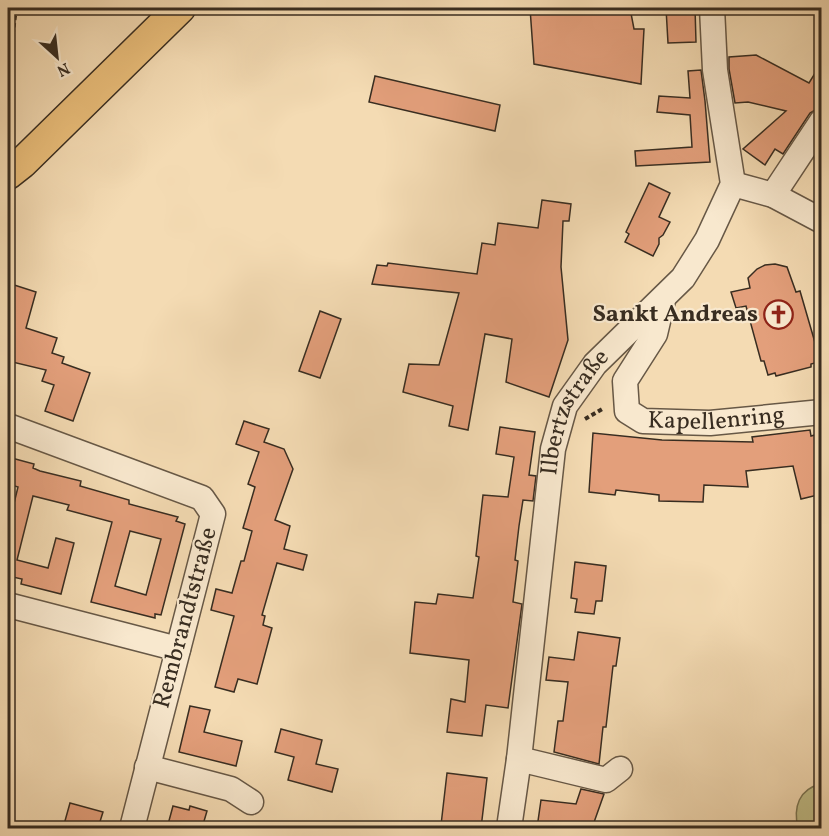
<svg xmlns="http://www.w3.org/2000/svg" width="829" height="836" viewBox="0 0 829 836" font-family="Vollkorn,serif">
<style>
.green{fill:#c1be88;stroke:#7c7654;stroke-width:1.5}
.building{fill:#e39f7b;stroke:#382d21;stroke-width:1.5;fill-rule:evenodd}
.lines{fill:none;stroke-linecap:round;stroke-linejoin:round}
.minor-casing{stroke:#675846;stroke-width:27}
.major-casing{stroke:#382d21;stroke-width:33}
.path{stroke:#382d21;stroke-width:4;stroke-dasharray:4.5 3;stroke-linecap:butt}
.minor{stroke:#f8e8ce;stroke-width:24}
.major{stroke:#eabe7a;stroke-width:30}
.labels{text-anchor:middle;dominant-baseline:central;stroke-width:4.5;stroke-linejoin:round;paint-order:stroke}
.poi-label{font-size:24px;font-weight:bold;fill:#382d21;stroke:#f8e8ce;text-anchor:end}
.street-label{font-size:24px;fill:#382d21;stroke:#f8e8ce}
</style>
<rect width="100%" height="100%" fill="#f4dbb3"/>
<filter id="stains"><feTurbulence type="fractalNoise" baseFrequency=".00333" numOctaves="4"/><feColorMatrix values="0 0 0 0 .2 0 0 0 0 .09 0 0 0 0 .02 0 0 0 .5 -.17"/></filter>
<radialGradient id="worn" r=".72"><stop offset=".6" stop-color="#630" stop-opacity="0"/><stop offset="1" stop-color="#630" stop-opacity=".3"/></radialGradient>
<path class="green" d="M821,784v44h-23c-5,-21 1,-39 23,-44z"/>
<g class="building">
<path d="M530,8h100l4,21h10l-3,55 -107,-20z"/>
<path d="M666,8h29l1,34 -28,1z"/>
<path d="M756,55l53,28 13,-21v44l-12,7 -27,41 -8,-5 -10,16 -22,-16 43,-38 -38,-9 -13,1 -6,-34v-12z"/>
<path d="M701,70l4,31 5,61 -74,4 -1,-15 57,-4 -2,-32 -33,-3 2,-16 31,2 -2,-27z"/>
<path d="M375,76l125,29 -5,26 -126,-29z"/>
<path d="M649,183l21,10 -11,24 11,5 -7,13 -4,3v6l-6,12 -28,-14 4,-8 -3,-2z"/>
<path d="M542,200l29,4 -2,17h-6l-2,46 7,73 -19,57 -43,-15 6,-43 -27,-5 -17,96 -19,-4 4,-20 -50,-14 6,-28 30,1 20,-72 -87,-9 5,-19 10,1 1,-3 89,11 5,-31 13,2 3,-22 40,5z"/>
<path d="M775,264l12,3 9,25 4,-1 16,55 6,5v10l-11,3v3l-35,9 -1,-3 -7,2 -4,-14h-3l-15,-55 -10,2 -5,-16 19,-4 -2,-10 9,-9 8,-4z"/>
<path d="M8,283l28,9 -10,36 31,10 -5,15 12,4 -2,6 28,10 -17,48 -28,-10 9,-26 -12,-4 4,-11 -38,-9z"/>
<path d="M320,311l21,8 -21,59 -21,-7z"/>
<path d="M244,421l25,8 -5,13 20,7 9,20 -18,51 15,6 -6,23 23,6 -4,15 -26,-7 -15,52 3,1 -2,9 9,3 -15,56 -19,-5 -4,13 -19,-5 19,-71 -23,-6 5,-21 16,4 9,-32h3l8,-30 -9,-3 12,-41 -7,-3 11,-32 -23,-8z"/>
<path d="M500,427l35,5 -6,43 7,1 -3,25 -10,-1 -4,26 -4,34 3,1 -5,41 9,2 -14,104 -22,-3 -4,31 -35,-4 4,-33 14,3 4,-42 -59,-7 5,-51 21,2 2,-10 35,4 6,-41 -3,-1 7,-61 25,2 6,-40 -18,-3z"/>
<path d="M810,430l1,6 11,-3v61l-21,5 -8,-33 -47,5 2,16 -44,-2 -1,17 -44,-1v-6l-43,-5 -1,5 -26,-3 4,-59 69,7 91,2 -1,-5z"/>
<path d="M8,457l26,7 -1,4 7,3 41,10 -1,5 49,14v4l49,13 -2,4 9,3 -24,91 -6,-1v4l-64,-16 21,-80 -45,-12 2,-5 -36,-9 -16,64 31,8 8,-30 18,5 -13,51 -40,-10 1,-5 -14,-3v-48l10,-41 -10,-3zM130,531l31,8 -15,56 -31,-9z"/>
<path d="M575,562l31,4 -4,35h-6l-2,13 -19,-2 2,-13 -6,-1z"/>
<path d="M578,632l42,6 -4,28h-3l-7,61h-3l-4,37 -45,-12 4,-31h5l5,-39 -22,-2 3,-23 25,3z"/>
<path d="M190,706l20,4 -6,22 38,9 -6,25 -57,-14z"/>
<path d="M281,729l41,11 -6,24 22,5 -6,23 -44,-12 6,-23 -19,-5z"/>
<path d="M447,773l40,5 -6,50h-17l-23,-3z"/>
<path d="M581,789l23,5 -12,34h-55l4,-28 35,4z"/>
<path d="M70,803l33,9 -5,16h-35z"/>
<path d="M173,806l16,4 1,-4 17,5 -5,17h-35z"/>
</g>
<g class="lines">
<defs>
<g id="minor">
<path d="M733,184l40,11 49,26"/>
<path d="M773,195l49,-74"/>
<path id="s1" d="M663,300l-8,34 -30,47 2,30 16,10 67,2 112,-11"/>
<path d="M8,426l194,72 11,16 -81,314"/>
<path d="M8,605l170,44"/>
<path d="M519,759l87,21 14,-11"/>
<path d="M147,767l84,22 20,13"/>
<path id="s2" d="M509,828l10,-69 34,-310 12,-43 30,-42 88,-86 24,-38 26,-56 -18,-114 -3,-62"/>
</g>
<path id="major" d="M8,174l14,-11 158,-155"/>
</defs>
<use href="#minor" class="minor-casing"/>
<use href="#major" class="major-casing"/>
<g class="path">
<path d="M8,72l8,-64"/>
<path d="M585,419l19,-11"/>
</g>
<use href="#minor" class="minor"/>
<use href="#major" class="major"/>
</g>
<defs>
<symbol id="church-ring" viewBox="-11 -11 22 22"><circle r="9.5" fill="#f8e8ce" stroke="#8f2418" stroke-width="1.5"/><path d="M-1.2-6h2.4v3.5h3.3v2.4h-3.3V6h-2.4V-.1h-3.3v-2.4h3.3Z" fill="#8f2418"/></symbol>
</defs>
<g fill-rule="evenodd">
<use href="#church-ring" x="762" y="298" width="33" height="33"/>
</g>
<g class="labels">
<g class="poi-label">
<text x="758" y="315">Sankt Andreas</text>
</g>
<g class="street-label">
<text stroke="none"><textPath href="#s2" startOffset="424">Ilbertzstraße</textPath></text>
<text stroke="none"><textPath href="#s1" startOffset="213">Kapellenring</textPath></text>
<text transform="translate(186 618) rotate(-75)">Rembrandtstraße</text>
</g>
</g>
<rect width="829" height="836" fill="none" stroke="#f4dbb3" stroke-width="30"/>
<rect x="9" y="9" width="811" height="818" fill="none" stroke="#382d21" stroke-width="3"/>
<rect x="15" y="15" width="799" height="806" fill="none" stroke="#382d21" stroke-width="1.5"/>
<g transform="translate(57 57) rotate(153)" stroke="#f8e8ce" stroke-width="4.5" paint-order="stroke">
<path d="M0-4.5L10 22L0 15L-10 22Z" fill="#382d21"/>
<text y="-9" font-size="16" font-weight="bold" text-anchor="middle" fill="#382d21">N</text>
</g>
<rect width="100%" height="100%" filter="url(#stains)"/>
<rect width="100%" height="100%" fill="url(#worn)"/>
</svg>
